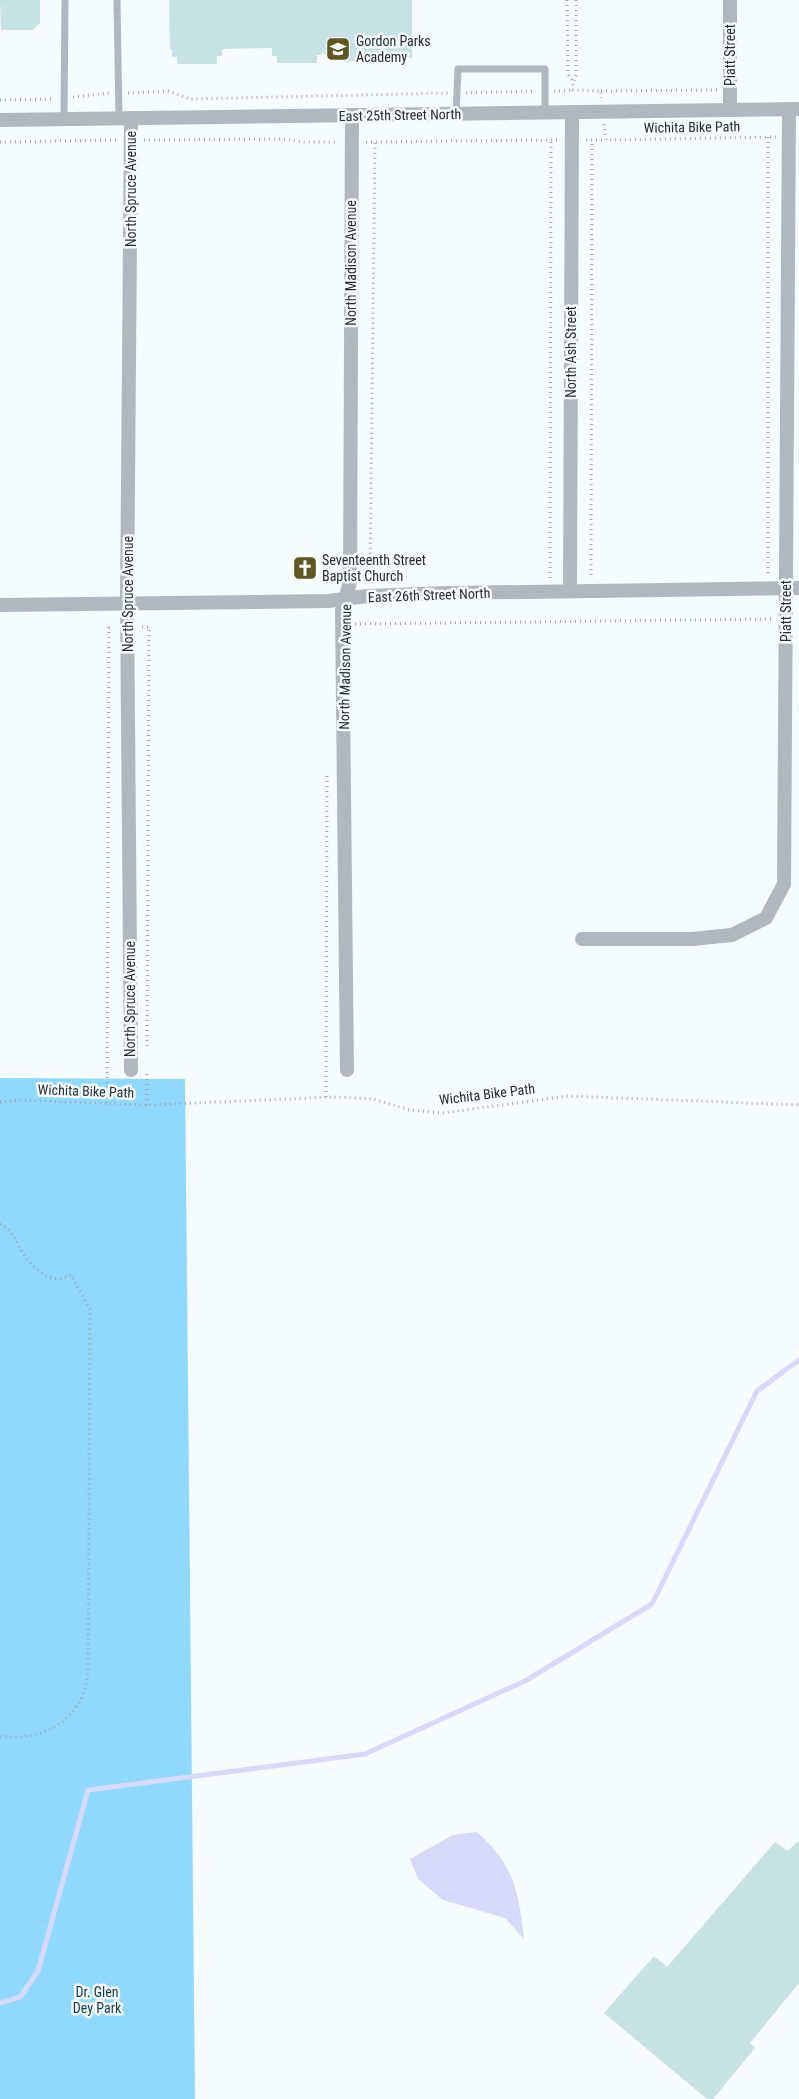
<svg xmlns="http://www.w3.org/2000/svg" width="799" height="2099" viewBox="0 0 799 2099" font-family="'Roboto Condensed',sans-serif">
<style>
.green{fill:#8ed9fd}
.water{fill:#d7d9fa}
.lines{fill:none;stroke-linecap:round;stroke-linejoin:round}
.stream{stroke:#d7d9fa;stroke-width:5}
.building{fill:#c6e2e4}
.path{stroke:#a1a8ab;stroke-width:3;stroke-dasharray:1 4;stroke-linecap:butt}
.service{stroke:#b1b7bf;stroke-width:7}
.minor{stroke:#b1b7bf;stroke-width:14}
.labels{text-anchor:middle;dominant-baseline:central;stroke-width:5;stroke-linejoin:round;paint-order:stroke}
.poi-label{font-size:14px;fill:#242d32;stroke:#f6fbfd;text-anchor:start}
.street-label{font-size:14px;fill:#242d32;stroke:#f6fbfd}
.park-label{font-size:14px;fill:#0d394c;stroke:#f6fbfd}
</style>
<rect width="100%" height="100%" fill="#f6fbfd"/>
<path class="green" d="M0,1078l185,1 10,1020h-195z"/>
<path class="water" d="M477,1832c37,32 42,61 47,107l-19,-21 -62,-18 -25,-21 -8,-20 43,-24z"/>
<g class="lines">
<path class="stream" d="M0,2003l20,-6 18,-26 50,-181 277,-36 160,-73 127,-77 105,-213 42,-31"/>
</g>
<g class="building">
<path d="M0,0h40v23l-7,7h-32z"/>
<path d="M169,0h243v58l-22,-3 -44,7 -17,-5 -7,-5v3h-5v8h-40v-7h-5v-8l-50,1v7h-5v8h-40v-7h-5v-8h-2z"/>
<path d="M799,1840v143l-49,60 5,5 -42,51h-6l-103,-86 50,-57 13,11 108,-125 13,9z"/>
</g>
<g class="lines">
<g class="path">
<path d="M567,0l1,74 5,8"/>
<path d="M576,0v75l-3,8v7l28,1v7"/>
<path d="M554,91l19,-1"/>
<path d="M601,91l117,-1"/>
<path d="M128,93l40,-2 22,8 258,-6"/>
<path d="M466,93l69,-2"/>
<path d="M73,97l36,-4"/>
<path d="M0,100l55,-1"/>
<path d="M604,124l2,16 170,-3"/>
<path d="M768,137v437"/>
<path d="M144,140l142,-1 15,3h36"/>
<path d="M586,140h20"/>
<path d="M0,142l118,-2"/>
<path d="M366,142l191,-2"/>
<path d="M591,575l1,-435"/>
<path d="M550,578l1,-438"/>
<path d="M367,583l3,-6 5,-435"/>
<path d="M355,624l418,-5"/>
<path d="M142,627h7l-2,422"/>
<path d="M326,1097l1,-323"/>
<path d="M0,1102l19,-2 128,5 187,-8 39,2 37,11 33,3 125,-17 231,9"/>
<path d="M107,1103l2,-475h4"/>
<path d="M147,1105v-35"/>
<path d="M0,1224c15,7 15,18 24,31 6,10 22,24 35,24 3,0 8,-3 12,-4l19,34 -2,362c-1,7 -2,14 -4,20 -12,36 -49,50 -84,45"/>
</g>
<g class="service">
<path d="M117,0l2,118"/>
<path d="M456,114l2,-45h87v43"/>
<path d="M64,119l1,-119"/>
</g>
<g class="minor">
<path d="M730,0v110"/>
<path d="M0,120l799,-11"/>
<path d="M570,591l2,-479"/>
<path d="M0,605l328,-4 39,-5 80,-3 352,-5"/>
<path d="M582,939h110l40,-4 34,-17 18,-34 5,-774"/>
<path d="M131,1070l-4,-466 4,-486"/>
<path d="M347,1070l-5,-460 8,-28 2,-467"/>
</g>
</g>
<defs>
<symbol id="school-square" viewBox="-11 -11 22 22"><rect x="-9" y="-9" width="18" height="18" rx="4" fill="#5f5622" stroke="#f6fbfd"/><path d="M0-5L7-2L0 1L-7-2ZM-4 1L0 2.5L4 1V4Q0 6-4 4Z" fill="#fff"/></symbol>
<symbol id="church-square" viewBox="-11 -11 22 22"><rect x="-9" y="-9" width="18" height="18" rx="4" fill="#5f5622" stroke="#f6fbfd"/><path d="M-1.2-6h2.4v3.5h3.3v2.4h-3.3V6h-2.4V-.1h-3.3v-2.4h3.3Z" fill="#fff"/></symbol>
</defs>
<g fill-rule="evenodd">
<use href="#school-square" x="324" y="35" width="28" height="28"/>
<use href="#church-square" x="291" y="554" width="28" height="28"/>
</g>
<g class="labels">
<g class="poi-label">
<text x="356" y="41">Gordon Parks<tspan x="356" dy="16">Academy</tspan></text>
<text x="322" y="560">Seventeenth Street<tspan x="322" dy="16">Baptist Church</tspan></text>
</g>
<g class="street-label">
<text transform="translate(730 55) rotate(-90)">Piatt Street</text>
<text transform="translate(400 115) rotate(-1)">East 25th Street North</text>
<text transform="translate(692 127) rotate(-1)">Wichita Bike Path</text>
<text transform="translate(131 189) rotate(-90)">North Spruce Avenue</text>
<text transform="translate(351 263) rotate(-90)">North Madison Avenue</text>
<text transform="translate(571 352) rotate(-90)">North Ash Street</text>
<text transform="translate(128 594) rotate(-90)">North Spruce Avenue</text>
<text transform="translate(429 595) rotate(-2)">East 26th Street North</text>
<text transform="translate(786 611) rotate(-90)">Piatt Street</text>
<text transform="translate(345 667) rotate(-89)">North Madison Avenue</text>
<text transform="translate(130 999) rotate(-90)">North Spruce Avenue</text>
<text transform="translate(86 1091) rotate(2)">Wichita Bike Path</text>
<text transform="translate(487 1094) rotate(-7)">Wichita Bike Path</text>
</g>
<g class="park-label">
<text x="97" y="1992">Dr. Glen<tspan x="97" dy="16">Dey Park</tspan></text>
</g>
</g>
</svg>
